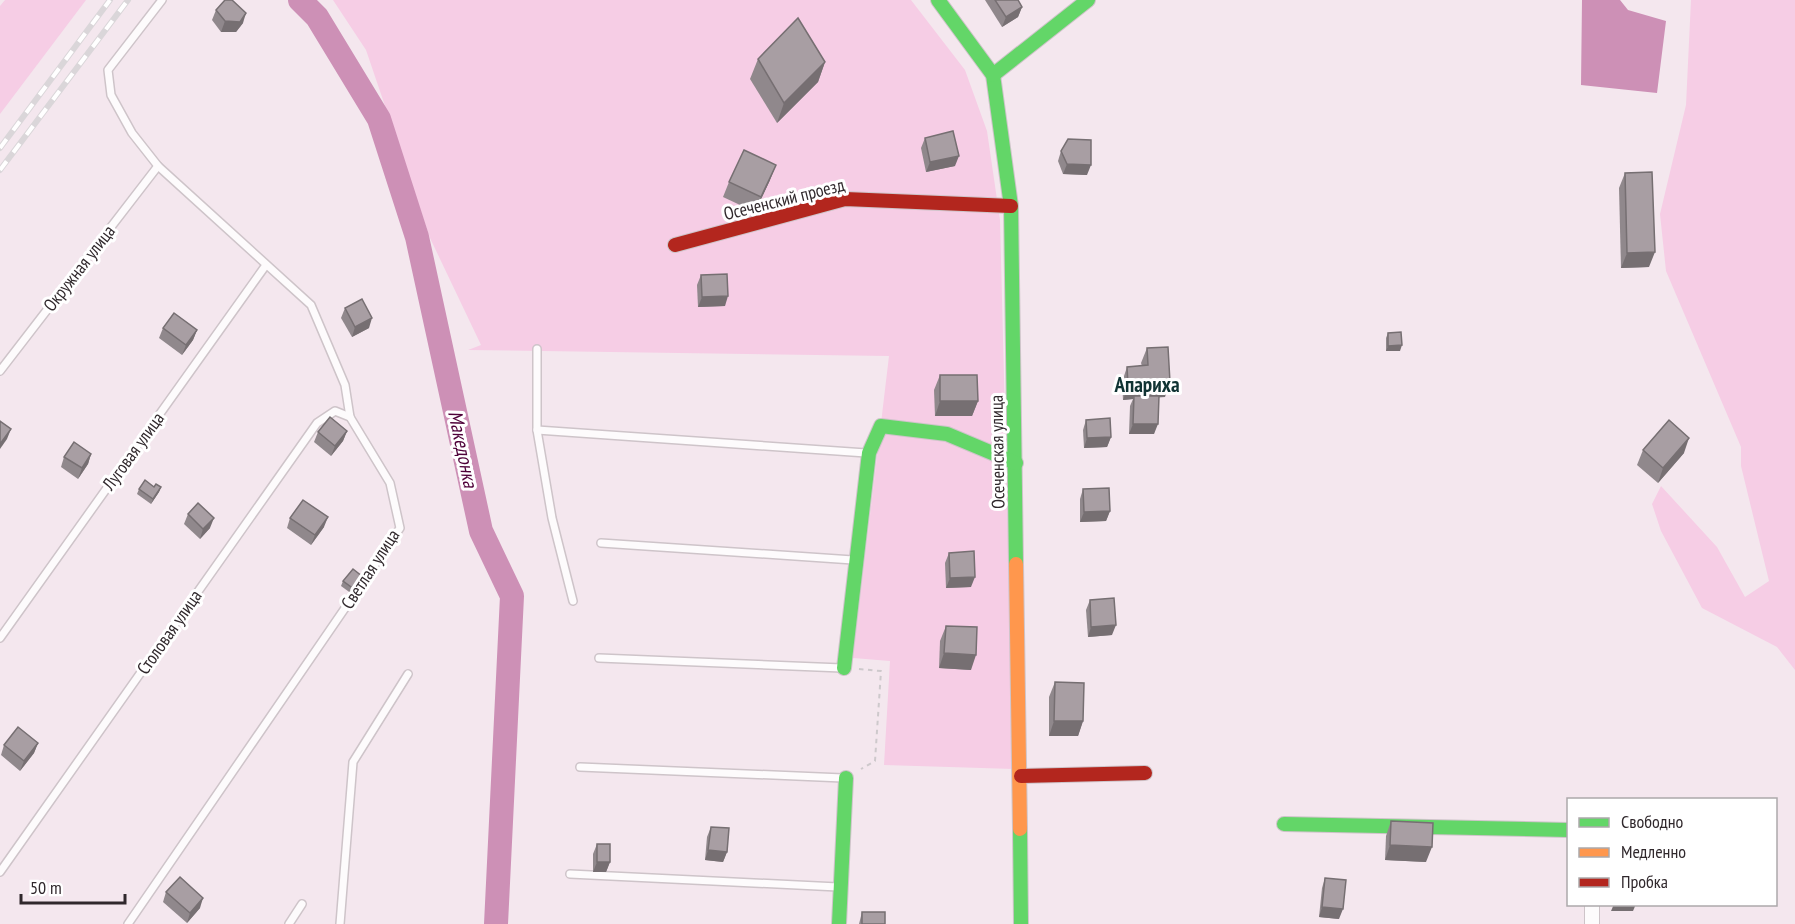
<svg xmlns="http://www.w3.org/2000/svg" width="1795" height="924" viewBox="0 0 1795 924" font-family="'PT Sans Narrow',sans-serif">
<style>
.green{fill:#f6cde5}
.water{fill:#cd90b6}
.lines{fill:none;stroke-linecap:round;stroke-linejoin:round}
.river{stroke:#cd90b6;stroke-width:24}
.lane-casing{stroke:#cec4c9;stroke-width:10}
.street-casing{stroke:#cec4c9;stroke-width:16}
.fast-casing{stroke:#cec4c9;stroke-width:16}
.slow-casing{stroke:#cec4c9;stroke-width:16}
.jam-casing{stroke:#cec4c9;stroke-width:16}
.path{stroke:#cec9cc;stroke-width:2;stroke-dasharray:4.5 4.5;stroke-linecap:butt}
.lane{stroke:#fdfbfc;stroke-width:7}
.street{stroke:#fdfbfc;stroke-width:14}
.fast{stroke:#63d668;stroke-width:14}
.slow{stroke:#ff974d;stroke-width:14}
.jam{stroke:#b3261e;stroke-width:14}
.rail-casing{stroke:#dad6d9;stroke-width:6}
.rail{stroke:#fff;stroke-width:4;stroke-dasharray:11;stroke-linecap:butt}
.wall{fill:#90888c}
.shaded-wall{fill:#766f72}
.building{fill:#a89ea3;stroke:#766f72;stroke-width:1.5}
.labels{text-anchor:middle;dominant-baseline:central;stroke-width:6;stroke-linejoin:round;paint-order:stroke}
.street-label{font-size:18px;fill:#30282c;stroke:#fff}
.water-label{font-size:20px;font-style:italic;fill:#4e0139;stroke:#fff}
.quarter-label{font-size:21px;font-weight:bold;fill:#103333;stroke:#fff}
</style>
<rect width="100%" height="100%" fill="#f4e7ee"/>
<g class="green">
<path d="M5,0h81l-86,114v-108z"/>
<path d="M333,0h578l54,70 22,61 13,89 14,549 -130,-4 6,-104 -37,-3 36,-302 -421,-6 13,-5 -51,-107 -64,-188z"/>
<path d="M1691,0h104v670l-18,-23 -75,-39 -41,-77 -9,-27 9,-18 56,61 28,50 24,-16 -28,-115v-19l-75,-176 -6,-57 26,-109z"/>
</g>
<path class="water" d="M1582,0h38l8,10 38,11 -9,72 -76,-8z"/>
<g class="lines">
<path class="river" d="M300,0l17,17 62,102 38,118 64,294 31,65 -16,328"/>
<defs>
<g id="lane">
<path d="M537,349v81l15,88 21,83"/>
<path d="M0,371l158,-205"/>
<path d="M537,430l329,23"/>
<path d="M601,543l252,17"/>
<path d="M0,638l266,-373"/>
<path d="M599,658l243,10"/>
<path d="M580,767l263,11"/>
<path d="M0,872l317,-449 18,-12 15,6"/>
<path d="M570,874l268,13"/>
<path d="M128,924l272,-396 -10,-45 -40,-66 -5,-32 -34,-80 -153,-139 -26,-33 -21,-38 -3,-25 54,-70"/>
<path d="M289,924l13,-20"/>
<path d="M340,924l13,-162 55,-88"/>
</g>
<path id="street" d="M1592,924v-20"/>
<g id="fast">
<path d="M938,0l55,75 18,131 5,358"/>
<path d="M993,75l95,-75"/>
<path d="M844,668l25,-215 12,-27 66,8 69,29"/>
<path d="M1284,824l284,6"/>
<path d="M1020,829l1,95"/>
<path d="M839,924l7,-146"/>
</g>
<path id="slow" d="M1016,564l4,265"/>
<g id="jam">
<path d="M675,245l170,-46 166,7"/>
<path d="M1021,776l124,-3"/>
</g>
</defs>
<use href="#lane" class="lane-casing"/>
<use href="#street" class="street-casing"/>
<use href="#fast" class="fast-casing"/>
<use href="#slow" class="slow-casing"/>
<use href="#jam" class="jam-casing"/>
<path class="path" d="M859,669l22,2 -6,90 -14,8"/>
<use href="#lane" class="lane"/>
<use href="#street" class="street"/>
<use href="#fast" class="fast"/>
<use href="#slow" class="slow"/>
<use href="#jam" class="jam"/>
<defs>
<g id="rail">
<path d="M0,148l110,-148"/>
<path d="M0,170l128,-170"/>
</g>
</defs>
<use href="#rail" class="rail-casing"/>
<use href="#rail" class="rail"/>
</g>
<g class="wall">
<path d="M985,0h33l4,7 -4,10 -16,10z"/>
<path d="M216,10l27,13 -7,9h-15l-9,-12z"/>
<path d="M758,59l67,3 -7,20 -41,41 -27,-44z"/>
<path d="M925,138l30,28 -29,6 -5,-24z"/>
<path d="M1061,151l26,24 -24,-1 -5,-13z"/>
<path d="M1625,173l24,94 -28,1 -2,-80z"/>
<path d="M770,180l-15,32 -32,-15 6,-15z"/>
<path d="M701,275l24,31 -27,1 -1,-22z"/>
<path d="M345,308l24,20 -17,9 -11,-19z"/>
<path d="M163,328l34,2 -4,10 -11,15 -23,-17z"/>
<path d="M1388,333l12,18h-14v-13z"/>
<path d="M1147,348l18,49h-6l-5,37h-25l1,-28 3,-7 -10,1 -1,-18 5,-15 15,-1 -1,-3z"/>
<path d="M940,375l38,26 -6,15h-37l-1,-26z"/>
<path d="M1086,420l25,17 -4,10 -23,1 -1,-18z"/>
<path d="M347,431l-4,10 -12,15 -17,-14 4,-10z"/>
<path d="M1643,450l41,3 -26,30 -21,-18z"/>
<path d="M91,454l-3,10 -10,15 -17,-12 3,-10z"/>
<path d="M154,487h7l-2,5 -8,12 -14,-10 2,-5z"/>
<path d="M1083,489l27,22 -4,10 -26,1v-23z"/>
<path d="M188,514l22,14 -10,11 -16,-15z"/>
<path d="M290,518l34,9 -13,18 -24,-17z"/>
<path d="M949,553l22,34 -25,1 -1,-25z"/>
<path d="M363,577l-2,5 -9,12 -11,-8 2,-5z"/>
<path d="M1090,600l22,35 -24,2 -2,-27z"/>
<path d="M946,626l25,44 -32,-2 1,-27z"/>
<path d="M1055,682l28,39 -5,15h-29v-39z"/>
<path d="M38,743l-4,10 -14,18 -19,-16 3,-10z"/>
<path d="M1391,821l35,41 -41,-2 1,-24z"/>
<path d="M711,827l16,25 -4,10 -18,-2 2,-23z"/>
<path d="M597,844l13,18 -4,10h-13v-18z"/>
<path d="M1325,878l14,41 -20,-2 3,-29z"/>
<path d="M166,892l34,16 -13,15 -24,-21z"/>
<path d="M862,912l23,12h-26z"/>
</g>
<g class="shaded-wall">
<path d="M1022,7l-4,10 -16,10 4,-10z"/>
<path d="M246,13l-3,10 -7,9h-15l4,-11z"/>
<path d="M825,62l-7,20 -41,41 7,-20z"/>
<path d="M959,156l-4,10 -29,6 4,-10z"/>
<path d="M1067,164l24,1 -4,10 -24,-1z"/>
<path d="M776,165l-6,15 -15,32 6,-15z"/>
<path d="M1655,252l-6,15 -28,1 6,-15z"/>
<path d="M728,296l-3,10 -27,1 4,-10z"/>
<path d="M372,318l-3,10 -17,9 3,-10z"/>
<path d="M197,330l-4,10 -11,15 4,-10z"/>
<path d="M1402,345l-2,6h-14l2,-5z"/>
<path d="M1170,382l-5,15 -31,2v-3l-1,3 -10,1 5,-15z"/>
<path d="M940,401h38l-6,15h-37z"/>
<path d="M1133,424h25l-4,10h-25z"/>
<path d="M11,429l-4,10 -7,10v-5z"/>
<path d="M347,431l-4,10 -12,15 4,-10z"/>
<path d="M1111,437l-4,10 -23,1 3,-10z"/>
<path d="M1689,438l-5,15 -26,30 5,-15z"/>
<path d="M91,454l-3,10 -10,15 4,-11z"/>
<path d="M161,487l-2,5 -8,12 2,-5z"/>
<path d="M1110,511l-4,10 -26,1 4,-10z"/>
<path d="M328,517l-4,10 -13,18 4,-10z"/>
<path d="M214,518l-4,10 -10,11 3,-10z"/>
<path d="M363,577l-2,5 -9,12 2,-5z"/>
<path d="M975,577l-4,10 -25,1 4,-10z"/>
<path d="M1116,625l-4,10 -24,2 3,-10z"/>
<path d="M944,653l32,2 -5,15 -32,-2z"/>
<path d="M1054,721h29l-5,15h-29z"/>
<path d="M38,743l-4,10 -14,18 4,-10z"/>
<path d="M1390,845l42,2 -6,15 -41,-2z"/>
<path d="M708,850l19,2 -4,10 -18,-2z"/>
<path d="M597,862h13l-4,10h-13z"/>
<path d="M203,898l-3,10 -13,15 3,-10z"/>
<path d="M1614,904h22l-3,7h-22z"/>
<path d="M1322,907l21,2 -4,10 -20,-2z"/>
</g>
<g class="building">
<path d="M225,0h7l14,13 -6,9 -15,-1 -9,-11z"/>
<path d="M995,0h23l4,7 -16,10z"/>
<path d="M798,18l27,44 -41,41 -26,-44z"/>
<path d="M953,131l6,25 -29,6 -5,-24z"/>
<path d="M1068,139l23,1v25l-24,-1 -6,-13z"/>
<path d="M744,150l32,15 -15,32 -32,-15z"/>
<path d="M1652,172l3,80 -28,1 -2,-80z"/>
<path d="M727,274l1,22 -26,1 -1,-22z"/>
<path d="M362,299l10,19 -17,9 -10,-19z"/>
<path d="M174,313l23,17 -11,15 -23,-17z"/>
<path d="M1401,332l1,13 -14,1v-13z"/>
<path d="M1168,347l2,35 -42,3 -1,-18 21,-2 -1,-17z"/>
<path d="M940,375h37l1,26h-38z"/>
<path d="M1134,396h25l-1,28h-25z"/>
<path d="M330,417l17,14 -12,15 -17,-14z"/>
<path d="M1110,418l1,19 -24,1 -1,-18z"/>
<path d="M1669,420l20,18 -26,30 -20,-18z"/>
<path d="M0,421l11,8 -11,15z"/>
<path d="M74,442l17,12 -9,14 -18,-11z"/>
<path d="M145,480l9,7 2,-3 5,3 -8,12 -14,-10z"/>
<path d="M1109,488l1,23 -26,1 -1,-23z"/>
<path d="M303,500l25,17 -13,18 -25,-17z"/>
<path d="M198,503l16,15 -11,11 -15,-15z"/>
<path d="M974,551l1,26 -25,1 -1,-25z"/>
<path d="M353,569l10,8 -9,12 -11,-8z"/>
<path d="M1114,598l2,27 -25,2 -1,-27z"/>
<path d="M946,626l31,1 -1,28 -32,-2z"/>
<path d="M1055,682l29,1 -1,38h-29z"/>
<path d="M18,727l20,16 -14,18 -20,-16z"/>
<path d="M1391,821l42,2 -1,24 -42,-2z"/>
<path d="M711,827l18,1 -2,24 -19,-2z"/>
<rect x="597" y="844" width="13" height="18"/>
<path d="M180,877l23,21 -13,15 -24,-21z"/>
<path d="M1325,878l21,2 -3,29 -21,-2z"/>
<rect x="862" y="912" width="23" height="12"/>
</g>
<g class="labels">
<g class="street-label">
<text transform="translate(784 199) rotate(-14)">Осеченский проезд</text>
<text transform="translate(79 268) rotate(-52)">Окружная улица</text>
<text transform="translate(133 451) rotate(-54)">Луговая улица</text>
<text transform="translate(997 452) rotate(-91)">Осеченская улица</text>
<text transform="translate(370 569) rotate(-57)">Светлая улица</text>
<text transform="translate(169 632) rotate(-55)">Столовая улица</text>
</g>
<g class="water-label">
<text transform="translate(463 449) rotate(78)">Македонка</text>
</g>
<g class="quarter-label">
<text x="1147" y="384">Апариха</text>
</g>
</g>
<rect x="1567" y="798" width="210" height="108" fill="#ffffff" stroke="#aca9ab" stroke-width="1.5"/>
<rect x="1579" y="818" width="30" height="9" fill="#63d668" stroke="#aca9ab" stroke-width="1.5"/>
<text x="1621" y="828" font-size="18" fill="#30282c">Свободно</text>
<rect x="1579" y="848" width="30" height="9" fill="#ff974d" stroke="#aca9ab" stroke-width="1.5"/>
<text x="1621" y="858" font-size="18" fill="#30282c">Медленно</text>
<rect x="1579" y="878" width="30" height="9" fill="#b3261e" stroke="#aca9ab" stroke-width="1.5"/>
<text x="1621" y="888" font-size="18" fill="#30282c">Пробка</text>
<path d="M21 894v9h104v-9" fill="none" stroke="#30282c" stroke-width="3"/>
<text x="30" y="894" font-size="18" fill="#30282c" stroke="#ffffff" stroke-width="4.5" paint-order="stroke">50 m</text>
</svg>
